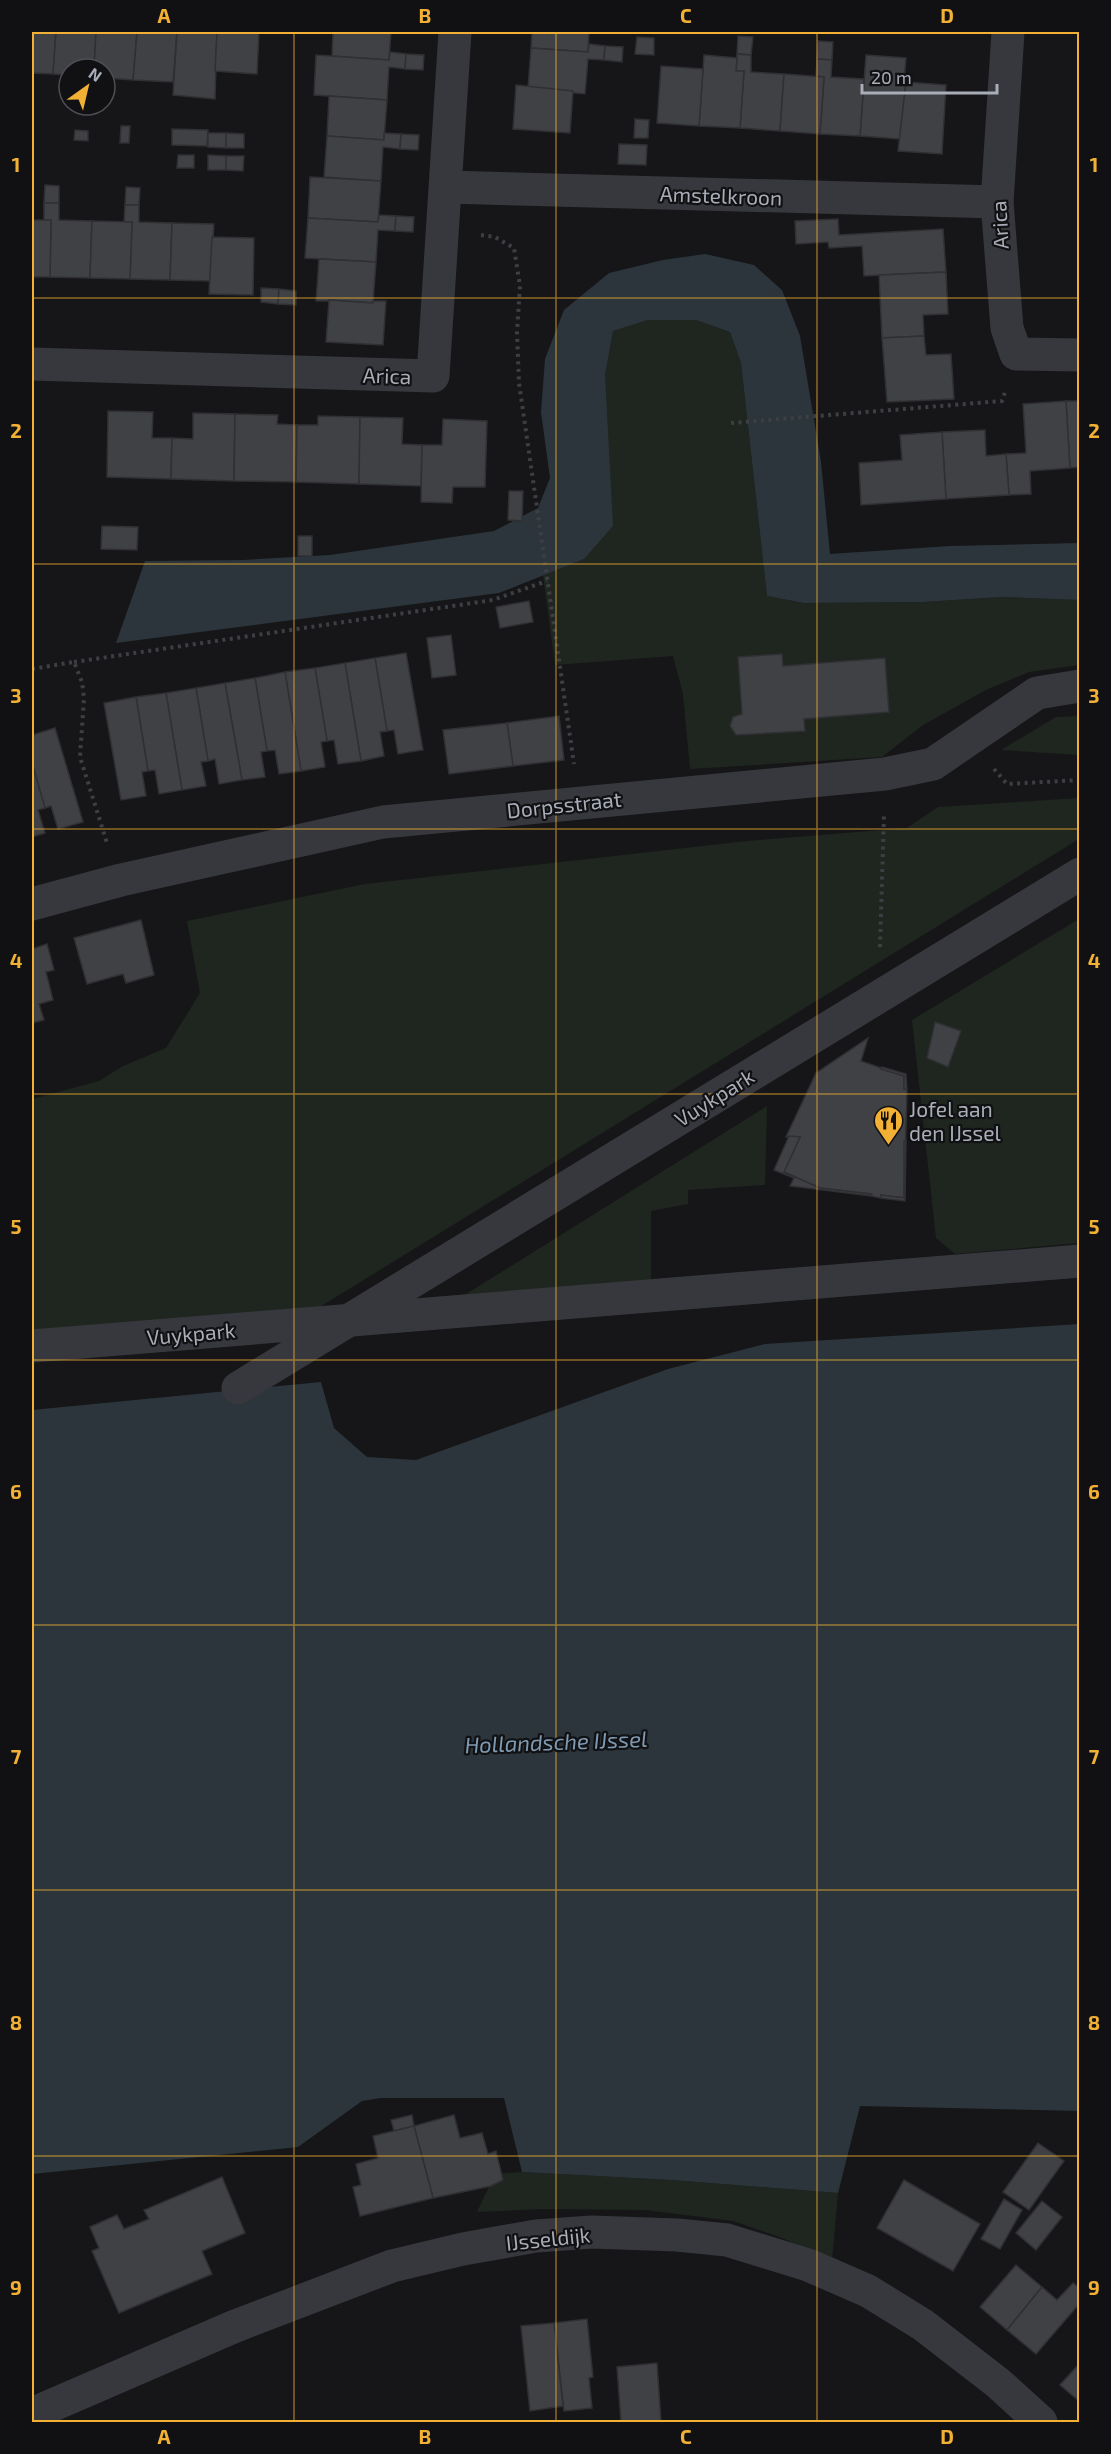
<svg xmlns="http://www.w3.org/2000/svg" width="1111" height="2454" viewBox="0 0 1111 2454" font-family="'Exo 2',sans-serif">
<style>
.green{fill:#1e261f}
.water{fill:#2c353c}
.building{fill:#404145;stroke:#303034;stroke-width:1.5}
.lines{fill:none;stroke-linecap:round;stroke-linejoin:round}
.path{stroke:#3d3f44;stroke-width:4;stroke-dasharray:3 4.5;stroke-linecap:butt}
.street{stroke:#37383d;stroke-width:33}
.grid{fill:none;stroke:#f2b134;stroke-width:1.5;stroke-opacity:0.55}
.labels{text-anchor:middle;dominant-baseline:central;stroke-width:4.5;stroke-linejoin:round;paint-order:stroke}
.street-label{font-size:21px;fill:#a8adb8;stroke:#111113}
.poi-label{font-size:21px;fill:#a8adb8;stroke:#111113;text-anchor:start}
.water-label{font-size:22px;font-style:italic;fill:#7f9bb3;stroke:#111113}
.neatline{fill:none;stroke:#f2b134;stroke-width:2}
.grid-label{font-size:20px;text-anchor:middle;font-weight:bold;fill:#f2b134}
</style>
<rect width="100%" height="100%" fill="#161618"/>
<g class="green">
<path d="M648,320h48l34,12 11,31 26,233 37,7 119,-1 79,-5 77,3v65l-50,7 -43,18 -63,35 -41,32 -192,12 -7,-75 -10,-38 -118,9 -12,-90 41,-16 21,-184 8,-44z"/>
<path d="M1079,716v39l-78,-5 55,-33z"/>
<path d="M1079,798v41l-764,471 -283,24v-235l67,-18 24,-15 43,-18 34,-55 -13,-72 178,-37 382,-43 160,-13 31,-21z"/>
<path d="M1079,919v324l-124,11 -19,-16 -24,-218z"/>
<path d="M767,1106l-2,79 -77,5v14l-37,7v70l-204,25z"/>
<path d="M522,2172l150,8 166,13 -6,68 -50,-23 -49,-17 -88,-11 -102,-1 -66,3 18,-38z"/>
</g>
<g class="water">
<path d="M705,254l49,11 28,25 18,46 21,126 9,92 120,-8 129,-3v57l-77,-3 -79,5 -119,1 -37,-7 -26,-233 -11,-31 -34,-12h-48l-35,11 -8,44 8,151 -29,33 -85,34 -383,50 29,-82 98,-1 87,-5 164,-24 44,-23 12,-30 -9,-66 4,-53 19,-49 45,-37 54,-13z"/>
<path d="M1079,1324v787l-219,-5 -22,87 -166,-13 -150,-8 -18,-74h-123l-19,3 -64,46 -266,27v-764l289,-28 13,46 33,29 49,3 252,-91 97,-25z"/>
</g>
<g class="building">
<path d="M32,32h24l-3,42 -21,-1z"/>
<path d="M56,32h40l-2,37h-25v6l-16,-1z"/>
<path d="M96,32h41l-4,48 -28,-2v-9h-11z"/>
<path d="M137,32h40l-4,50 -40,-2z"/>
<path d="M177,32h40l-2,67 -42,-4z"/>
<path d="M217,32h42l-2,42 -42,-3z"/>
<path d="M333,32h58l-2,28 -57,-4z"/>
<path d="M532,32h57l-1,20 -57,-4z"/>
<path d="M738,36l15,1 -2,18 -14,-1z"/>
<path d="M637,37l17,1v17l-19,-1z"/>
<path d="M818,41l15,1 -1,18 -15,-1z"/>
<path d="M589,44l16,2 -1,14 -16,-1 -3,35 -57,-6 3,-40 57,4z"/>
<path d="M605,46l18,1 -1,15 -18,-2z"/>
<path d="M390,52l16,2 -1,15 -16,-2 -2,33 -73,-5 2,-40 73,5z"/>
<path d="M406,54l18,1 -1,15 -18,-1z"/>
<path d="M737,54l14,1v17l33,2 -4,57 -40,-3 4,-57h-8z"/>
<path d="M704,55l33,3 -1,13h8l-4,57 -41,-2z"/>
<path d="M866,55l40,3 -2,24h2l-6,57 -40,-3z"/>
<path d="M817,59l15,1 -1,17 33,2 -4,57 -40,-2 4,-57 -8,-1z"/>
<path d="M661,66l42,3 -4,57 -42,-3z"/>
<path d="M784,74l40,3 -4,57 -40,-3z"/>
<path d="M906,82l40,3 -4,69 -44,-3z"/>
<path d="M516,85l57,6 -3,42 -57,-4z"/>
<path d="M329,96l58,4 -3,40 -57,-4z"/>
<path d="M635,119l14,1 -1,18h-14z"/>
<path d="M121,126h9l-1,17h-9z"/>
<path d="M172,129l36,1 -1,16 -35,-1z"/>
<path d="M75,130l13,1v10l-14,-1z"/>
<path d="M208,133h18v15l-18,-1z"/>
<path d="M226,133l18,1v14h-18z"/>
<path d="M384,133l17,1 -1,15 -17,-2 -2,34 -57,-4 3,-41 57,4z"/>
<path d="M401,134l18,1 -1,15 -18,-1z"/>
<path d="M619,144l28,1 -1,20 -28,-1z"/>
<path d="M178,155h16v13h-17z"/>
<path d="M208,155l18,1v14h-18z"/>
<path d="M226,156h18l-1,15 -17,-1z"/>
<path d="M310,177l71,4 -3,41 -70,-4z"/>
<path d="M45,185l14,1v17h-15z"/>
<path d="M126,187l14,1 -1,17h-14z"/>
<path d="M44,203h15v17l33,1 -2,57 -40,-1 1,-57h-7z"/>
<path d="M125,205h14v17l33,1 -2,57 -40,-1 2,-57h-8z"/>
<path d="M379,215l17,1 -1,15 -17,-1 -2,32 -71,-4 3,-40 70,4z"/>
<path d="M396,216l18,1 -1,15 -18,-1z"/>
<path d="M838,219l1,16 104,-6 3,43 -82,4 -2,-30 -33,2 -1,-6 -32,2 -1,-23z"/>
<path d="M32,220h19l-1,57h-18z"/>
<path d="M92,221l40,1 -2,57 -40,-1z"/>
<path d="M172,223l42,1 -4,57 -40,-1z"/>
<path d="M212,237l42,1 -1,57 -44,-1z"/>
<path d="M319,259l57,3 -3,41 -44,-3v1h-13z"/>
<path d="M946,272l2,42 -25,1 1,21 -42,2 -3,-63z"/>
<path d="M261,288l18,1 -1,15 -17,-2z"/>
<path d="M279,289l17,2v14l-18,-1z"/>
<path d="M329,300l44,3v-2h13l-3,44 -57,-3z"/>
<path d="M924,336l2,19 25,-1 3,45 -67,3 -5,-64z"/>
<path d="M1066,401h14v66l-10,1z"/>
<path d="M1066,401l4,67 -40,3 1,23 -22,1 -3,-41 20,-1 -3,-49z"/>
<path d="M108,411l45,1 -1,26h20l-1,41 -64,-2z"/>
<path d="M193,413l42,1 -1,67 -63,-2 1,-41 21,1z"/>
<path d="M235,414l43,1 -1,9 20,1 -1,57 -62,-1z"/>
<path d="M318,416l42,1 -1,67 -63,-2 1,-57h21z"/>
<path d="M360,417l43,1 -1,26 20,1 -1,41 -62,-2z"/>
<path d="M443,419l44,2 -2,66h-32l-1,16 -31,-1 1,-57h20z"/>
<path d="M985,430l1,26 20,-2 3,41 -63,4 -4,-67z"/>
<path d="M942,432l4,67 -85,6 -2,-42 43,-3 -2,-25z"/>
<path d="M509,491h14l-1,30 -14,-1z"/>
<path d="M102,526l36,1 -1,23 -36,-1z"/>
<rect x="298" y="536" width="14" height="20"/>
<path d="M529,601l4,21 -33,6 -4,-21z"/>
<path d="M451,635l5,40 -24,3 -5,-40z"/>
<path d="M406,653l17,97 -25,4 -4,-24 -7,1 -12,-73z"/>
<path d="M782,654l1,12 102,-8 4,54 -85,7 1,12 -69,4 -6,-9 3,-9 9,-3 -4,-57z"/>
<path d="M375,658l12,73 -7,1 4,24 -23,5 -16,-98z"/>
<path d="M345,663l16,98 -23,3 -4,-24 -7,1 -12,-73z"/>
<path d="M315,668l12,73 -6,1 4,25 -24,4 -16,-99z"/>
<path d="M285,672l16,99 -22,3 -4,-24 -8,1 -12,-73z"/>
<path d="M255,678l12,73 -6,1 4,25 -23,3 -17,-97z"/>
<path d="M225,683l17,97 -23,4 -4,-25 -7,2 -12,-73z"/>
<path d="M196,688l12,73 -7,1 5,24 -24,4 -16,-97z"/>
<path d="M166,693l16,97 -23,4 -4,-24 -7,1 -12,-74z"/>
<path d="M136,697l12,74 -6,1 4,24 -25,4 -17,-97z"/>
<path d="M559,716l5,44 -51,6 -6,-43z"/>
<path d="M507,723l6,43 -64,8 -6,-44z"/>
<path d="M55,728l28,94 -25,7 -7,-23 -6,2 -13,-45v-28z"/>
<path d="M32,763l13,45 -7,2 7,23 -13,4z"/>
<path d="M141,920l13,55 -28,8 -3,-9 -36,10 -13,-46z"/>
<path d="M47,944l7,26 -8,2 7,28 -14,4 5,16 -12,3v-74z"/>
<path d="M935,1022l26,9 -13,36 -21,-9z"/>
<path d="M868,1038l-7,23 43,15v13h3l-3,109 -23,-3v3l-10,-2 1,-2 -52,-6 -36,-16 16,-35h-14l30,-64z"/>
<path d="M882,1067l24,7 1,15h-3v-13l-23,-7z"/>
<path d="M789,1136l11,1 -16,35 36,16 51,6v2l-81,-10 4,-8 -20,-8z"/>
<path d="M904,1141h2l-1,60 -24,-3v-3l23,3z"/>
<path d="M412,2115l2,11 -20,5 -3,-11z"/>
<path d="M454,2115l6,23 22,-5 6,21 8,-3 7,29 -12,6 -58,12 -19,-72z"/>
<path d="M414,2126l19,72 -73,18 -7,-29 8,-2 -5,-21 22,-6 -5,-22z"/>
<path d="M1038,2143l26,18 -35,49 -26,-18z"/>
<path d="M222,2177l23,56 -43,18 10,23 -93,39 -27,-62 7,-3 -9,-21 27,-12 7,14 25,-10 -5,-9z"/>
<path d="M904,2180l76,44 -27,47 -76,-43z"/>
<path d="M1004,2199l18,11 -22,39 -19,-10z"/>
<path d="M1042,2201l20,16 -26,33 -20,-17z"/>
<path d="M1016,2265l26,22 -35,43 -27,-23z"/>
<path d="M1073,2283l7,5v15l-44,51 -29,-24 35,-43 15,13z"/>
<path d="M587,2319l6,58 -4,1 3,30 -28,3 -10,-88z"/>
<path d="M554,2323l9,83 -33,5 -9,-85z"/>
<path d="M657,2363l4,59h-40l-4,-55z"/>
<path d="M1080,2363v39l-20,-17z"/>
</g>
<g class="lines">
<g class="path">
<path d="M481,235l14,2 19,11 6,38 -3,46 2,51 55,381"/>
<path d="M731,423l271,-22 3,-9"/>
<path d="M74,662l419,-62 54,-19"/>
<path d="M32,669l42,-7 8,20 2,16 -4,59 27,86"/>
<path d="M994,769l13,15 73,-4"/>
<path d="M880,947l4,-133"/>
</g>
<g class="street">
<path d="M1008,32l-11,170 10,126 9,26 64,1"/>
<path d="M446,187l551,15"/>
<path d="M32,364l401,12 22,-344"/>
<path d="M32,904l89,-24 262,-58 502,-48 48,-10 104,-71 43,-7"/>
<path d="M32,1346l1048,-85"/>
<path d="M238,1388l842,-514"/>
<path d="M32,2414l201,-87 159,-61 71,-17 73,-13 56,-4 85,3 50,5 81,25 60,26 55,34 75,58 43,39"/>
</g>
</g>
<path class="grid" d="M294,32v2390M556,32v2390M817,32v2390M32,298h1048M32,564h1048M32,829h1048M32,1094h1048M32,1360h1048M32,1625h1048M32,1890h1048M32,2156h1048"/>
<defs>
<symbol id="restaurant-pin" viewBox="-11 -11 22 30"><path d="M0 17L-7.5 6A9.5 9.5 0 1 1 7.5 6Z" fill="#f2b134" stroke="#111113"/><path d="M-5-6h1v4h1v-4h1v4h1v-4h1v5L-1.5 .5V6h-2V.5L-5-1ZM5-6V6H3V1.5H1.5Q1.5-4 5-6Z" fill="#111"/></symbol>
</defs>
<g fill-rule="evenodd">
<use href="#restaurant-pin" x="872" y="1104" width="33" height="45"/>
</g>
<g class="labels">
<g class="street-label">
<text transform="translate(721 195) rotate(2)">Amstelkroon</text>
<text transform="translate(999 225) rotate(-93)">Arica</text>
<text transform="translate(387 375) rotate(2)">Arica</text>
<text transform="translate(564 804) rotate(-6)">Dorpsstraat</text>
<text transform="translate(714 1097) rotate(-32)">Vuykpark</text>
<text transform="translate(191 1333) rotate(-5)">Vuykpark</text>
<text transform="translate(548 2238) rotate(-6)">IJsseldijk</text>
</g>
<g class="poi-label">
<text x="909" y="1108">Jofel aan<tspan x="909" dy="24">den IJssel</tspan></text>
</g>
<g class="water-label">
<text transform="translate(556 1741) rotate(-2)">Hollandsche IJssel</text>
</g>
</g>
<rect width="1111" height="2454" fill="none" stroke="#111113" stroke-width="66"/>
<g transform="translate(87 87) rotate(34)"><circle r="28" fill="#111113" stroke="#4d4f55" stroke-width="1.5"/>
<path d="M0-4.5L10 22L0 15L-10 22Z" fill="#f2b134"/>
<text y="-9" font-size="16" font-weight="bold" text-anchor="middle" fill="#a8adb8">N</text>
</g>
<path d="M862 84v9h135v-9" fill="none" stroke="#a8adb8" stroke-width="3"/>
<text x="871" y="84" font-size="18" fill="#a8adb8" stroke="#111113" stroke-width="4.5" paint-order="stroke">20 m</text>
<rect x="33" y="33" width="1045" height="2388" class="neatline"/>
<g class="grid-label">
<text x="164" y="23">A</text>
<text x="425" y="23">B</text>
<text x="686" y="23">C</text>
<text x="947" y="23">D</text>
<text x="16" y="172">1</text>
<text x="1094" y="172">1</text>
<text x="16" y="438">2</text>
<text x="1094" y="438">2</text>
<text x="16" y="703">3</text>
<text x="1094" y="703">3</text>
<text x="16" y="968">4</text>
<text x="1094" y="968">4</text>
<text x="16" y="1234">5</text>
<text x="1094" y="1234">5</text>
<text x="16" y="1499">6</text>
<text x="1094" y="1499">6</text>
<text x="16" y="1764">7</text>
<text x="1094" y="1764">7</text>
<text x="16" y="2030">8</text>
<text x="1094" y="2030">8</text>
<text x="16" y="2295">9</text>
<text x="1094" y="2295">9</text>
<text x="164" y="2444">A</text>
<text x="425" y="2444">B</text>
<text x="686" y="2444">C</text>
<text x="947" y="2444">D</text>
</g>
</svg>
